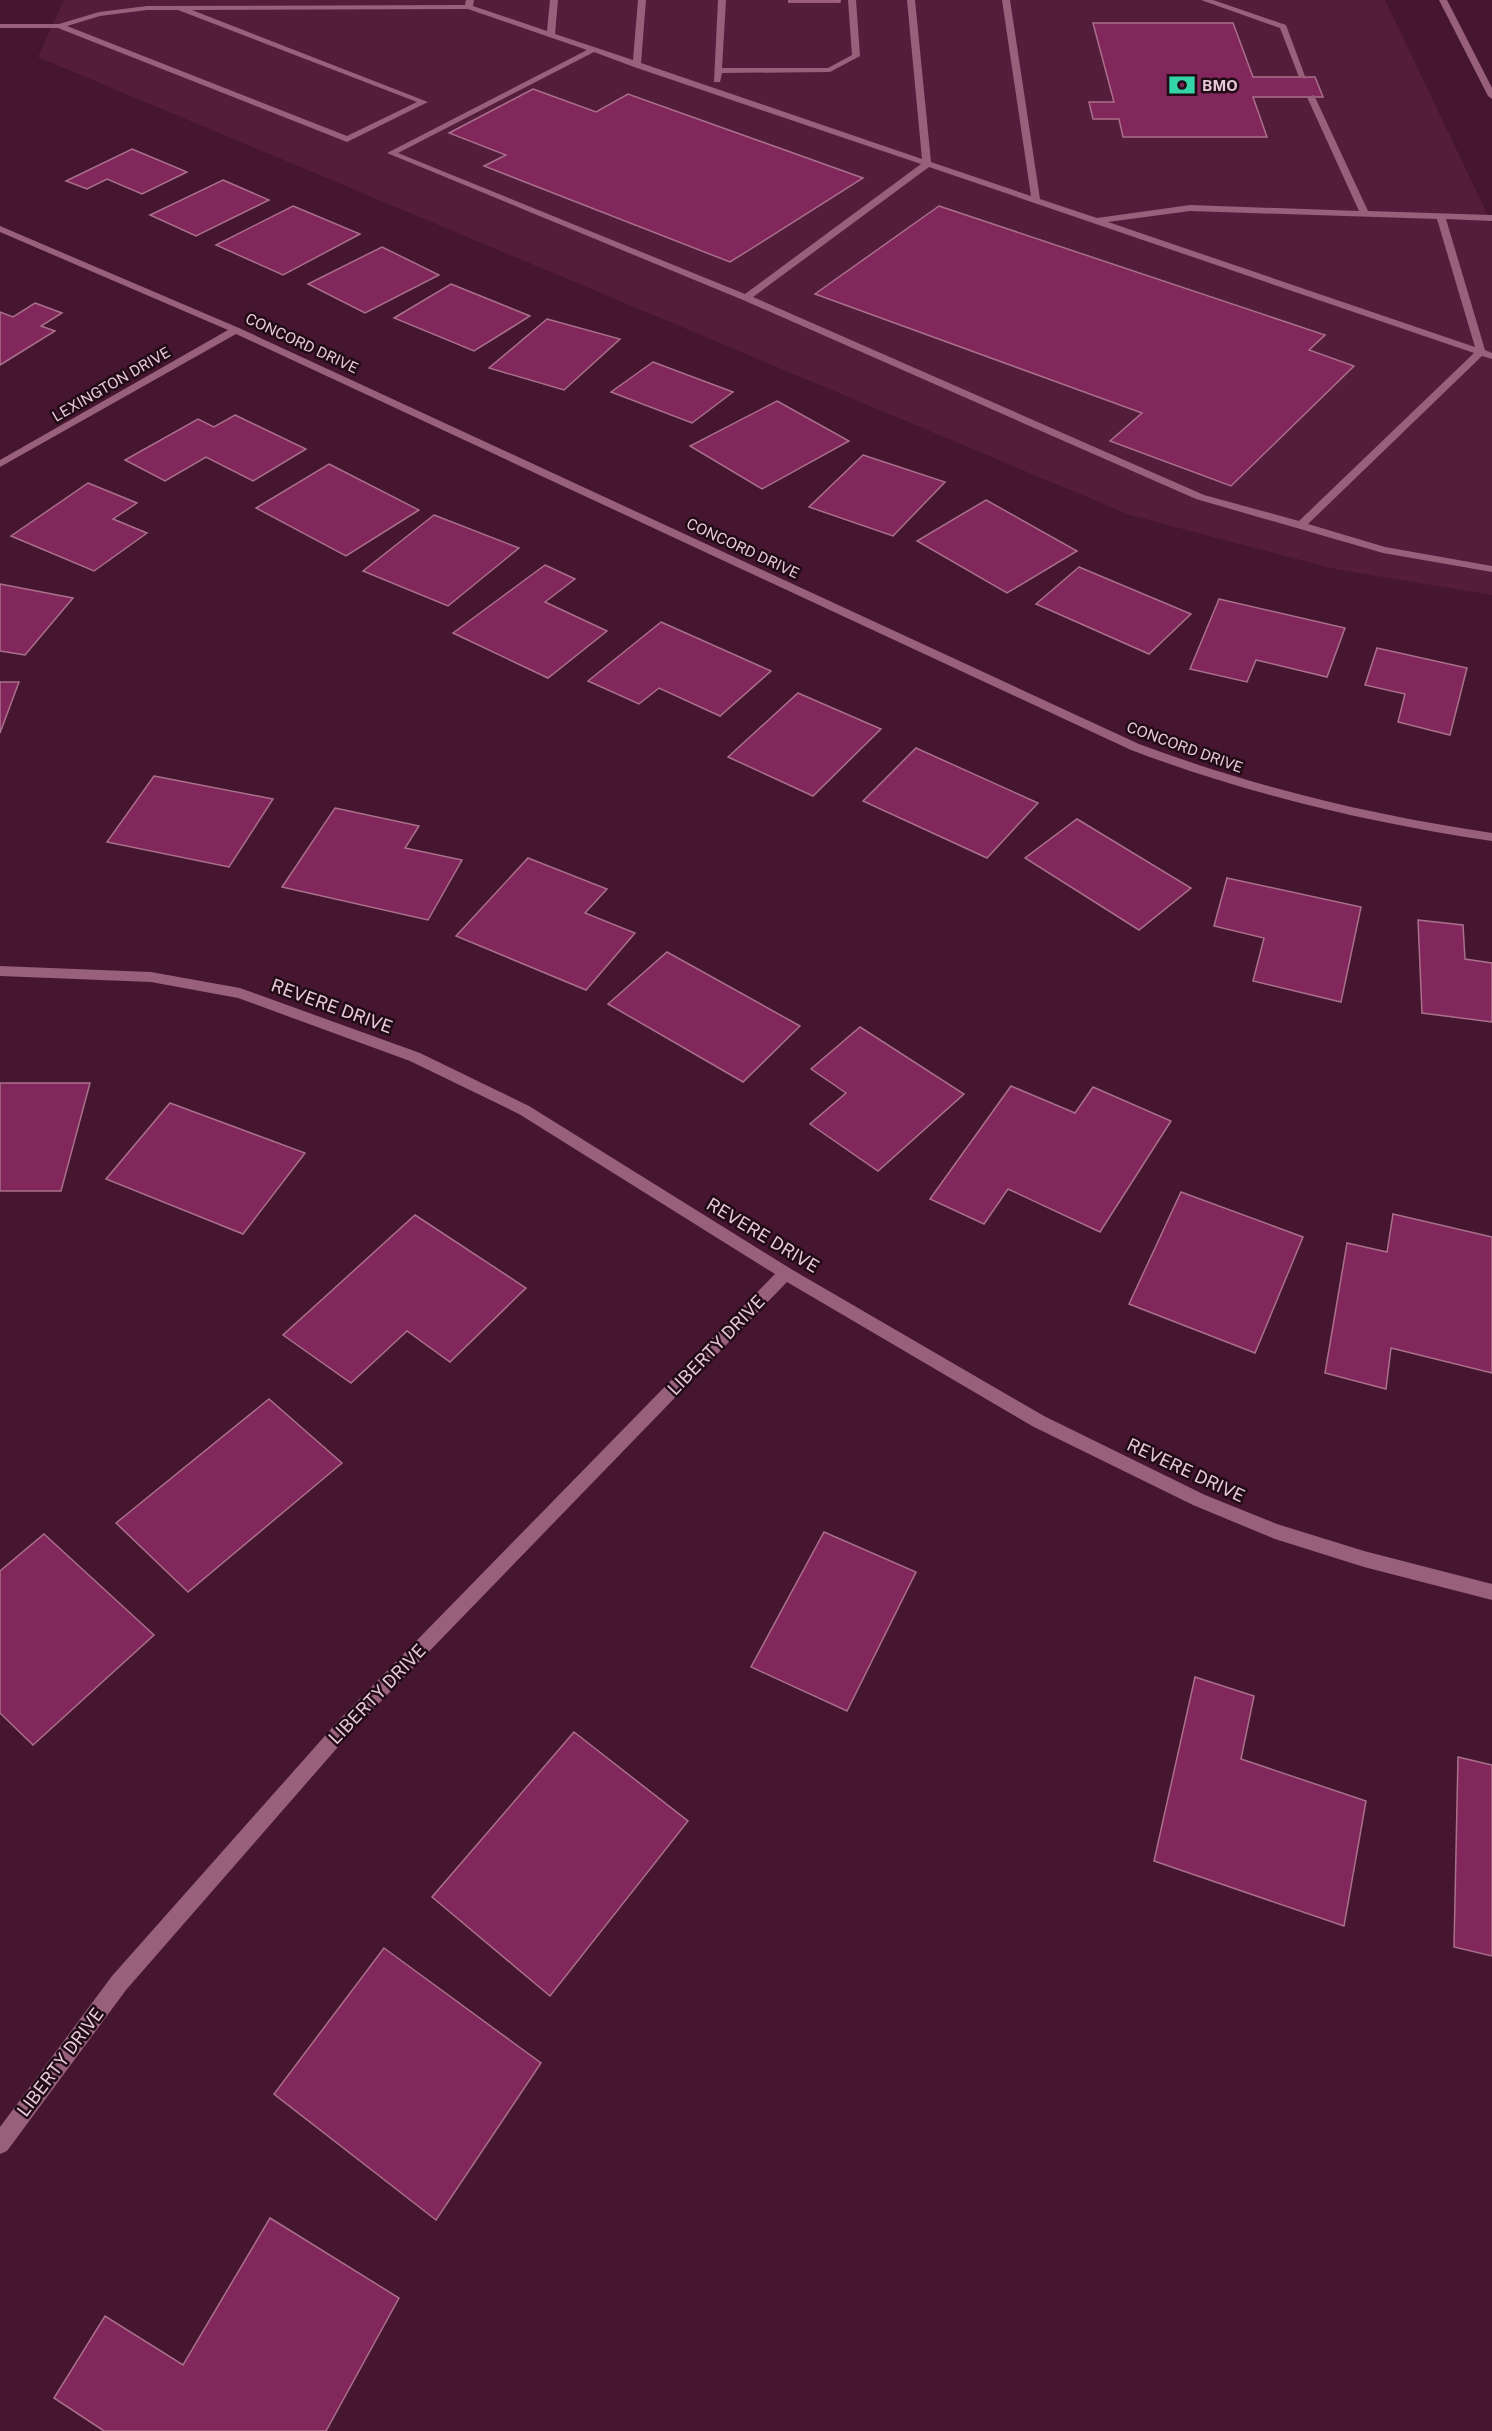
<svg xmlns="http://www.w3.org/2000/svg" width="1492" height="2431" viewBox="0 0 1492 2431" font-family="'Public Sans',sans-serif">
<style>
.built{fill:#551d3c}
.building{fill:#82275b;stroke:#a9708b;stroke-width:1.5}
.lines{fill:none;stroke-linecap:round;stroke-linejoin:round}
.lane{fill:#98607b;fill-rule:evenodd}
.street{fill:#98607b;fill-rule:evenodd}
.secondary{fill:#98607b;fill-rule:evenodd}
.labels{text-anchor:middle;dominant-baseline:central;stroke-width:5;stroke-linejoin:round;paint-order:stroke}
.far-poi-label{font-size:15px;font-weight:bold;fill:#e8c8d7;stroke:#200b16;text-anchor:start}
.far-street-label{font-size:15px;fill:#e8c8d7;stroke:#200b16}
.street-label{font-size:18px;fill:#e8c8d7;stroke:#200b16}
</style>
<rect width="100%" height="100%" fill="#461631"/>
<path class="built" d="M64,0h1321l107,224v371l-157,-26 -205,-54 -1092,-458z"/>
<g class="building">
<rect x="789" y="0" width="51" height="2"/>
<path d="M1093,23h140l20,54h62l8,20h-70l14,40h-144l-4,-18h-26l-4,-17h25z"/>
<path d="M533,89l63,23 32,-18 235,84 -133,84 -246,-96 22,-11 -57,-22z"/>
<path d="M132,149l55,23 -45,22 -35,-15 -20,10 -21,-8z"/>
<path d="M223,180l46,20 -73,36 -46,-21z"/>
<path d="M293,206l67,28 -77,41 -67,-30z"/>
<path d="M939,206l386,129 -16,15 45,16 -123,120 -121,-45 32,-28 -327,-119z"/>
<path d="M382,247l57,28 -74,38 -57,-29z"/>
<path d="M451,284l79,32 -56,35 -80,-33z"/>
<path d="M35,303l27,10 -21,13 14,5 -55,34v-53l13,5z"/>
<path d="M547,319l73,20 -56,51 -75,-22z"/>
<path d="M653,362l80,30 -41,31 -81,-31z"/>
<path d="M777,401l72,40 -87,48 -72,-43z"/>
<path d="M235,415l71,34 -53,32 -47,-24 -41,24 -40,-21 73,-41 16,8z"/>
<path d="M863,455l82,27 -52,54 -84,-29z"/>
<path d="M329,464l90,46 -73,46 -90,-48z"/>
<path d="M88,483l49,20 -24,16 34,14 -53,38 -83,-35z"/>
<path d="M986,500l91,51 -70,42 -90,-52z"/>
<path d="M434,515l85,33 -71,58 -85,-35z"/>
<path d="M545,565l30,14 -30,23 62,29 -59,47 -95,-45z"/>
<path d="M1079,567l112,47 -42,40 -113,-50z"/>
<path d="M0,584l73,14 -48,57 -25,-4z"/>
<path d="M1219,599l126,29 -18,49 -71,-17 -9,22 -57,-13z"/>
<path d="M661,622l110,49 -51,45 -61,-28 -20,16 -51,-23z"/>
<path d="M1377,648l90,20 -17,67 -52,-13 7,-28 -40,-9z"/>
<path d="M0,682h19l-19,51z"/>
<path d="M798,693l83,36 -68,67 -85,-39z"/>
<path d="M916,748l122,55 -51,55 -124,-57z"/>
<path d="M154,776l119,23 -44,68 -122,-25z"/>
<path d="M335,808l84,18 -14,22 57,12 -34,60 -146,-33z"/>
<path d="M1077,819l114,69 -52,42 -114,-72z"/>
<path d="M528,858l79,31 -22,24 50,20 -49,57 -130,-54z"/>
<path d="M1227,878l134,29 -20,95 -88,-21 11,-43 -50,-12z"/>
<path d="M1418,920l45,5 2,34 27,4v59l-70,-9z"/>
<path d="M667,952l133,74 -57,56 -135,-78z"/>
<path d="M860,1027l104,67 -86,77 -68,-47 36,-31 -35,-24z"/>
<path d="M0,1083h90l-29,108h-61z"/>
<path d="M1011,1086l64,27 18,-26 78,34 -71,111 -92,-43 -24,35 -54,-25z"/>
<path d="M170,1103l135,50 -62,81 -137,-55z"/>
<path d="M1181,1192l122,45 -48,116 -126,-49z"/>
<path d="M1393,1214l99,23v136l-101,-25 -5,41 -61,-16 22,-130 40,9z"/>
<path d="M415,1215l111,73 -76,74 -43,-31 -56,52 -68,-48z"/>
<path d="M269,1399l73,64 -154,129 -72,-69z"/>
<path d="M824,1532l92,40 -69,139 -96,-44z"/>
<path d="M44,1534l110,101 -121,110 -33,-32v-142z"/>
<path d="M1195,1677l59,19 -13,63 125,42 -22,125 -190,-65z"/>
<path d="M574,1732l114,89 -138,175 -118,-99z"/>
<path d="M1458,1757l34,8v191l-38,-9z"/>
<path d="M384,1948l157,115 -105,157 -162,-126z"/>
<path d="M270,2218l129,80 -73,133h-222l-50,-33 51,-82 78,49z"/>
</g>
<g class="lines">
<g class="lane">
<path d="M466,0h8l-1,6 74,25 3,-31h8l-3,34 78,26 5,-60h8l-5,63 281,96 -15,-159h8l16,162 100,34 -29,-196h8l30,199 57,19 93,-13 169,6 -52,-114 7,-2 54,116 124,4v6l-46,-2 39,131 7,3v6l-10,-3 -174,168 77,23 107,19v6l-109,-19 -187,-54 -453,-199 -356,-147 200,-103 -119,-41 -276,1 236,92 -81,40 -289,-114h-58v-4h59l40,-12 48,-6 318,-1zM147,10h31l239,92 -70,34 -280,-110 33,-10zM594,52l40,15 287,97 -176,130 -347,-141zM929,167l545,186 -175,168 -95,-26 -451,-198zM1190,211l247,8 38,128 -367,-125z"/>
<path d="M718,0h8l-4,68h106l24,-13 -4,-55h8l4,56 -30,16 -108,1 -2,9h-6z"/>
<path d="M1201,0h12l73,25 20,54 -7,-2 -19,-49z"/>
</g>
<g class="street">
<path d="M0,226l239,102 900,416c115,43 232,71 353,89v8c-124,-18 -244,-47 -361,-91l-895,-416 -236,133v-7l228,-130 -228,-98z"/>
<path d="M0,966l151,6 89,16 180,65 109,53 262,163 253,147 161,79 72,29 87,27 128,33v16l-128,-33 -89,-28 -82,-34 -161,-79 -245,-144 -436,450 -225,258 -119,161 -7,3v-27l112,-151 227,-256 436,-446 -256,-160 -109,-53 -172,-63 -87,-16 -151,-6z"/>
</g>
<path class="secondary" d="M1439,0h8l45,88v11l-4,-3z"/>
</g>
<defs>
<symbol id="bank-bare" viewBox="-9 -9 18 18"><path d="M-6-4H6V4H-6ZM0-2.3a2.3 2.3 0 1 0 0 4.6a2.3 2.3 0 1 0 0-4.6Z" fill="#33d4a8" stroke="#200b16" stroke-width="2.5" paint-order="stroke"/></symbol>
</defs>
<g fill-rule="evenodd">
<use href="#bank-bare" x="1163" y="66" width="38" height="38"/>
</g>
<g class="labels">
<g class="far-poi-label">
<text x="1202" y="85">BMO</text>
</g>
<g class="far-street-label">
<text transform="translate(302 343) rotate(25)">CONCORD DRIVE</text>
<text transform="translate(111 384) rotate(-30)">LEXINGTON DRIVE</text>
<text transform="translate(743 548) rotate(25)">CONCORD DRIVE</text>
<text transform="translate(1185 747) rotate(20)">CONCORD DRIVE</text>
</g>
<g class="street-label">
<text transform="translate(332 1006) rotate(20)">REVERE DRIVE</text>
<text transform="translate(763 1235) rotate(31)">REVERE DRIVE</text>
<text transform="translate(716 1345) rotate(-46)">LIBERTY DRIVE</text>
<text transform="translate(1186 1470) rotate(25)">REVERE DRIVE</text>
<text transform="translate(377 1694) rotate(-46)">LIBERTY DRIVE</text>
<text transform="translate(60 2062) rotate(-53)">LIBERTY DRIVE</text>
</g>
</g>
</svg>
